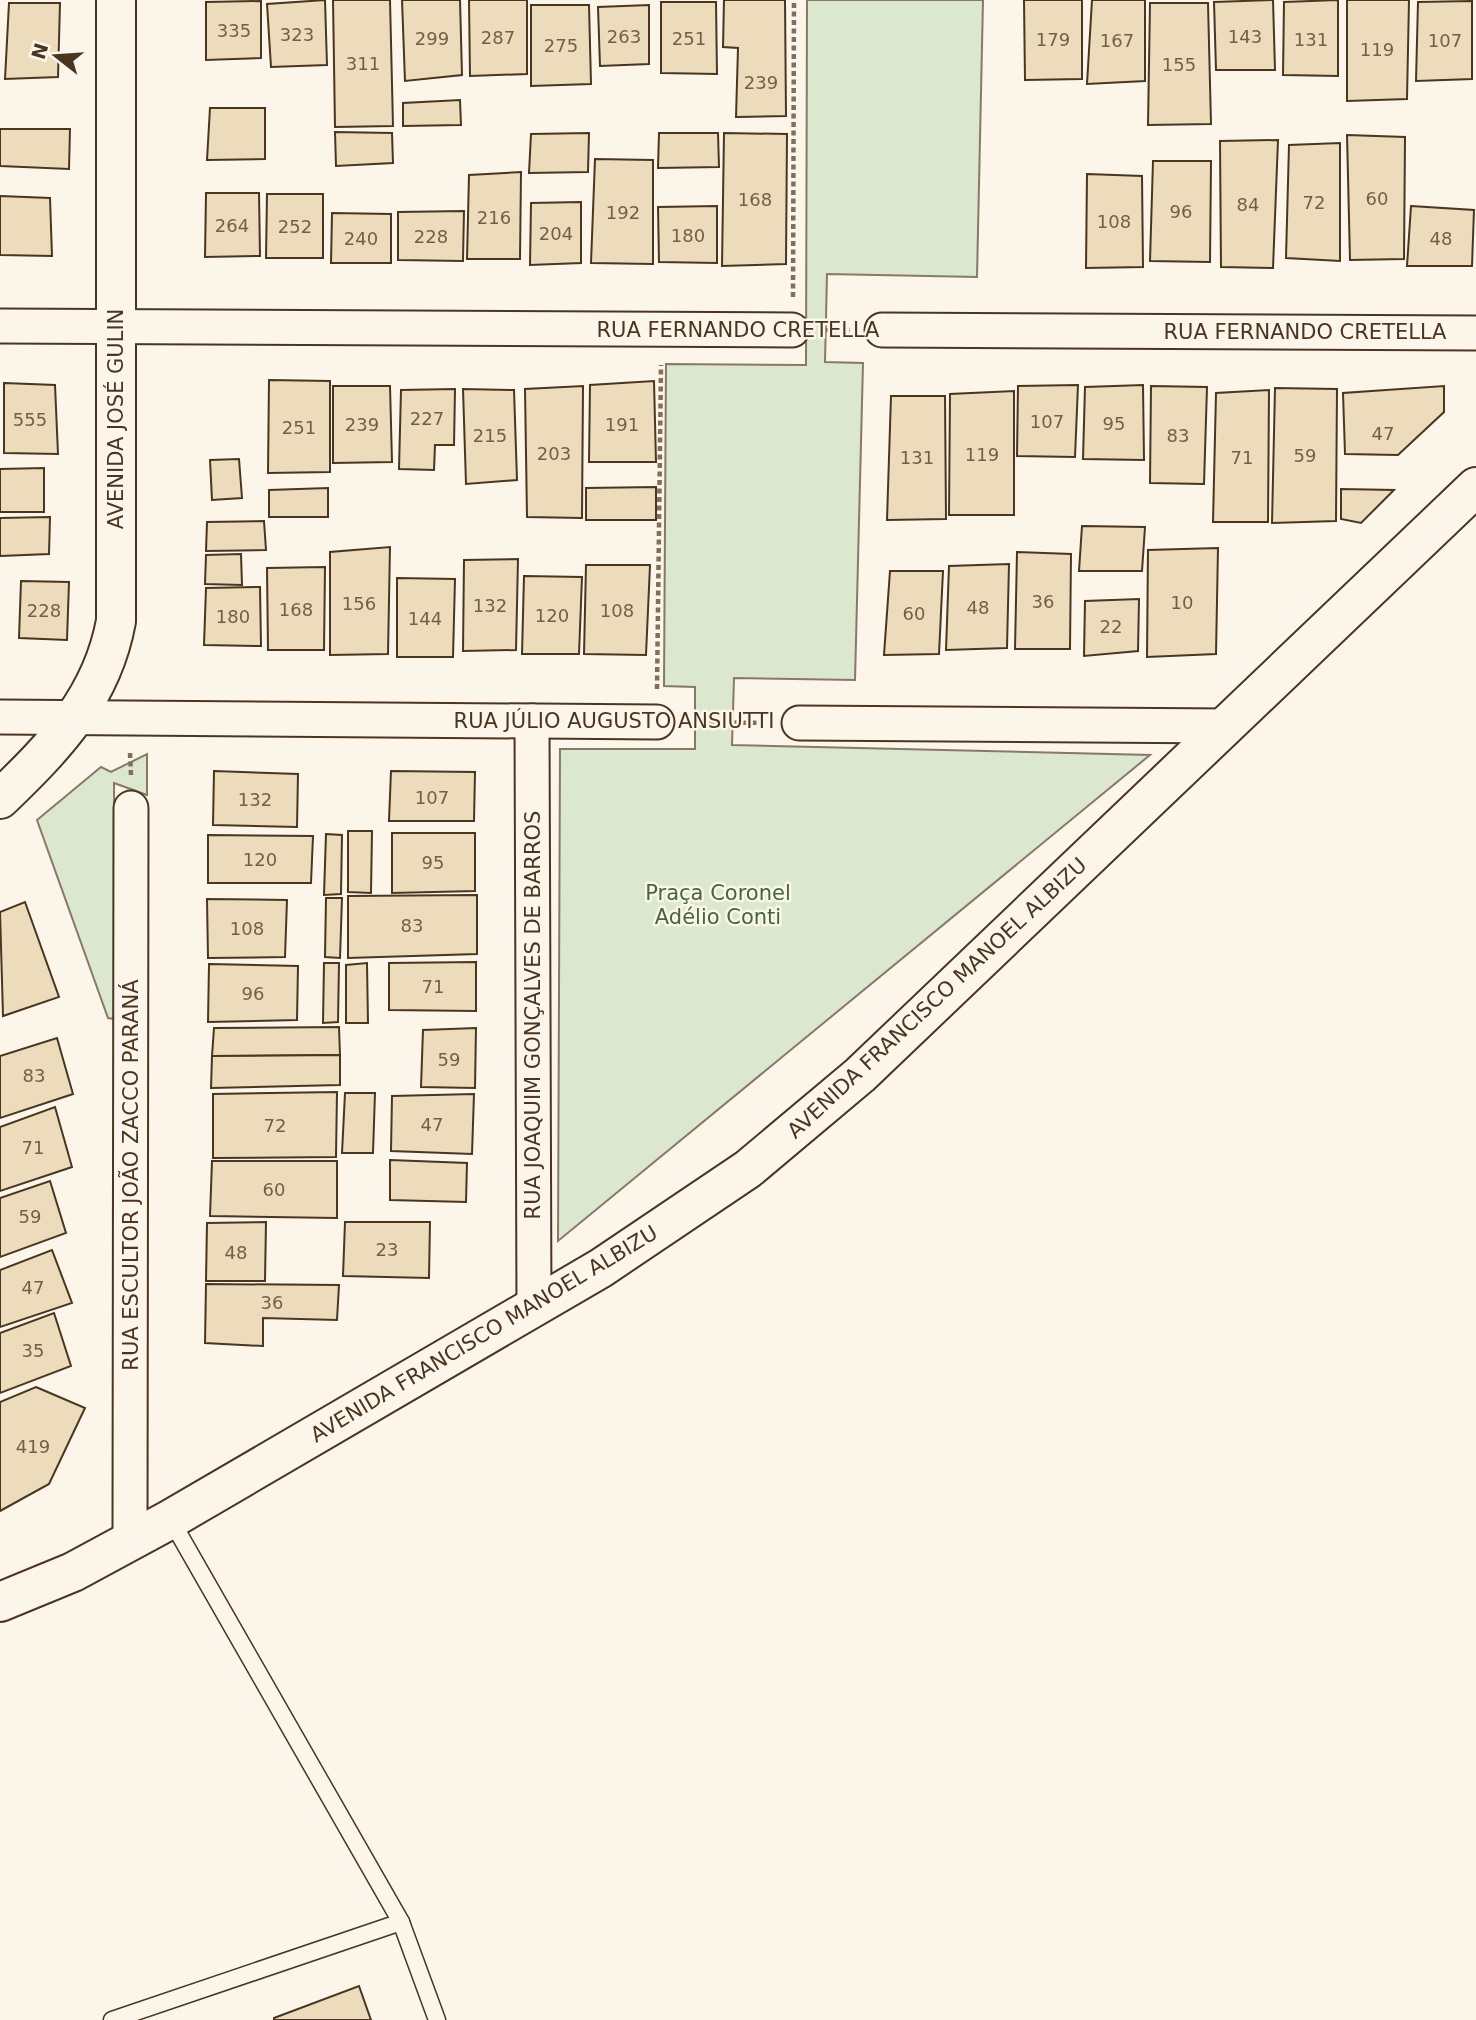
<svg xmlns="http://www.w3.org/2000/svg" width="1476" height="2020" viewBox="0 0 1476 2020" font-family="'DejaVu Sans',sans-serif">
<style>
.green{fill:#dce7d0;stroke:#887966;stroke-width:2}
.building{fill:#ecdcbc;stroke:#4a3520;stroke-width:2}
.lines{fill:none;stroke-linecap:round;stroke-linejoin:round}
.lane-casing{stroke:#4a3520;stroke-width:19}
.street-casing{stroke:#4a3520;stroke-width:37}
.secondary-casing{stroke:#4a3520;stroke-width:42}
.path{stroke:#7f6f5c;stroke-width:4.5;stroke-dasharray:5 3.5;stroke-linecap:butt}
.lane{stroke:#fbf6e9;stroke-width:16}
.street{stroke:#fbf6e9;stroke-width:33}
.secondary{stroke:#fbf6e9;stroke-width:38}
.labels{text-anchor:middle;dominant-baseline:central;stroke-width:5;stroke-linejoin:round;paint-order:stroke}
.number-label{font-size:18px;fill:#725f47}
.street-label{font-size:21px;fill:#4a3520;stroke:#fbf6e9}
.park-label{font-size:21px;fill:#436837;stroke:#fbf6e9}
</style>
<rect width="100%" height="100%" fill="#fbf6e9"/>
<g class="green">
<path d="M807,0h176l-6,277 -150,-3 -2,88 38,1 -8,317 -121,-2 -2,67 418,10 -592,486 2,-492h135v-62l-31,-1 2,-322 140,1z"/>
<path d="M147,754v41l-33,-12 1,236 -7,-1 -71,-198 64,-53 10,5z"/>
</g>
<g class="building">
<path d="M325,0l2,65 -56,2 -4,-63z"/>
<path d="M333,0h57l3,126 -58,1z"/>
<path d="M402,0h58l2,75 -57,6z"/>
<path d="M469,0h58v74l-57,2z"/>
<path d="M724,0h61l1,116 -50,1 2,-69 -15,-1z"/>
<path d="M1024,0h58v79l-57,1z"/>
<path d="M1092,0h53v81l-58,3z"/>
<path d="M1273,0l2,70h-59l-2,-68z"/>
<path d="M1338,0v76l-55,-1 1,-73z"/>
<path d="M1347,0h62l-2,99 -60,2z"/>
<path d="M261,1v57l-55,2v-58z"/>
<path d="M1472,1v78l-56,2 2,-79z"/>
<path d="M661,2h55l1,72 -56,-1z"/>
<path d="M9,3h51l-2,74 -53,2z"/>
<path d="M1150,3h58l3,121 -63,1z"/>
<path d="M531,5h58l2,79 -60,2z"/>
<path d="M649,5v59l-49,2 -2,-59z"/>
<path d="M460,100l1,25 -58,1v-23z"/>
<path d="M210,108h55v51l-58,1z"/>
<path d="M0,129h70l-1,40 -69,-3z"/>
<path d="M335,132l57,1 1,30 -57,3z"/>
<path d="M589,133l-1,39 -59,1 2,-39z"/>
<path d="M659,133h59l1,34 -61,1z"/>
<path d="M724,133l63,1 -1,130 -64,2z"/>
<path d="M1347,135l58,2 -1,122 -54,1z"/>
<path d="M1278,140l-5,128 -52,-1 -1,-126z"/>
<path d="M1340,143v118l-54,-3 3,-113z"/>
<path d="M595,159l58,1v104l-62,-1z"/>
<path d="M1153,161h58l-1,101 -60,-1z"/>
<path d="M521,172l-1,87h-53l2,-84z"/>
<path d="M1087,174l55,2 1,91 -57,1z"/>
<path d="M206,193h53l1,63 -55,1z"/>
<path d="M267,194h56v64h-57z"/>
<path d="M0,196l50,2 2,58 -52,-1z"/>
<path d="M581,202v61l-51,2 1,-62z"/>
<path d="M717,206v57l-58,-1 -1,-55z"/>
<path d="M1411,206l63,4 -2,56h-65z"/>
<path d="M464,211l-1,50 -65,-1v-48z"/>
<path d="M332,213l59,1v49h-60z"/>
<path d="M269,380l61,1v91l-62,1z"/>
<path d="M654,381l2,81h-67l1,-77z"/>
<path d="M4,383l51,2 3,69 -54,-1z"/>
<path d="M1078,385l-3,72 -58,-1 1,-70z"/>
<path d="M1143,385l1,75 -61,-1 2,-72z"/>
<path d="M333,386h57l2,76 -59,1z"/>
<path d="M583,386l-1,132 -55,-1 -2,-128z"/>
<path d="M1151,386l56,1 -3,97 -54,-1z"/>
<path d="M1444,386v26l-46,43 -53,-1 -2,-61z"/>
<path d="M1275,388l62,1 -1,132 -64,2z"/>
<path d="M455,389l-1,56h-19l-1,25 -35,-1 2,-79z"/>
<path d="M463,389l51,1 3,90 -51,4z"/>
<path d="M1269,390l-1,132h-55l3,-129z"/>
<path d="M1014,391v124h-65l1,-121z"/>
<path d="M891,396h54l1,123 -59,1z"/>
<path d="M239,459l3,39 -30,2 -2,-40z"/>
<path d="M44,468v44h-44v-43z"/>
<path d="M656,487v33h-70v-32z"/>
<path d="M328,488v29h-59v-27z"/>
<path d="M1341,489l53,1 -33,33 -20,-4z"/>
<path d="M50,517l-1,37 -49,2v-38z"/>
<path d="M264,521l2,29 -60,1 1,-29z"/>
<path d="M1082,526l63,1 -3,44h-63z"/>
<path d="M390,547l-2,107 -58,1v-103z"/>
<path d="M1218,548l-2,106 -69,3 1,-107z"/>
<path d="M1017,552l54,2 -1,95h-55z"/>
<path d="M241,554l1,31 -37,-1 1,-29z"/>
<path d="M518,559l-2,91 -53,1 1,-91z"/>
<path d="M1009,564l-2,84 -61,2 3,-84z"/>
<path d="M586,565h64l-4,90 -62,-1z"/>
<path d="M325,567l-1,83h-56l-1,-82z"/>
<path d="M890,571h53l-4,83 -55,1z"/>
<path d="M524,576l58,1 -3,77h-57z"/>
<path d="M397,578l58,1 -2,78h-56z"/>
<path d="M21,581l48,1 -2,58 -48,-2z"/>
<path d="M260,587l1,59 -57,-1 2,-57z"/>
<path d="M1139,599l-1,52 -54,5 1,-55z"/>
<path d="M214,771l84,3 -1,53 -84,-2z"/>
<path d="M391,771l84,1 -1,49h-85z"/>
<path d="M348,831h24l-1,62 -23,-1z"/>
<path d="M392,833h83v58l-83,2z"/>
<path d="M326,834l16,1 -1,59 -17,1z"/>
<path d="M208,835l105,1 -2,47h-103z"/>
<path d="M477,895v59l-129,4v-62z"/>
<path d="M326,898h16l-2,60 -15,-1z"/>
<path d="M207,899l80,1 -2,57 -77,1z"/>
<path d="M25,902l34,95 -56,19 -3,-104z"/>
<path d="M476,962v49l-87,-1v-47z"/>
<path d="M324,963h15l-1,59 -15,1z"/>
<path d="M367,963l1,60h-22v-58z"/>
<path d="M209,964l89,2 -1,54 -89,2z"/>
<path d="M339,1027l1,28 -128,1 2,-28z"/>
<path d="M476,1028l-1,60 -54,-1 2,-57z"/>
<path d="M57,1038l16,56 -73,24v-62z"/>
<path d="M340,1055v30l-129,3 1,-32z"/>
<path d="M337,1092l-1,65 -123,1v-64z"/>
<path d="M345,1093h30l-2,60h-31z"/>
<path d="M474,1094l-2,60 -81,-3 1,-55z"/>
<path d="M55,1107l17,60 -72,24v-64z"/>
<path d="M390,1160l77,3 -1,39 -76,-2z"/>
<path d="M212,1161h125v57l-127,-2z"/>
<path d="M50,1181l16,52 -66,24v-59z"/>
<path d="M266,1222l-1,59h-59l1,-58z"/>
<path d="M345,1222h85l-1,56 -86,-2z"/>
<path d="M52,1250l20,53 -72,24v-57z"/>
<path d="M206,1284l133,1 -2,35 -74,-2v28l-58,-3z"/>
<path d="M54,1313l17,53 -71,27v-60z"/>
<path d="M36,1387l49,21 -36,76 -49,27v-109z"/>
<path d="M359,1986l12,34h-97v-2z"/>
</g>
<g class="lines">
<defs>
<g id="lane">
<path d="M171,1520l230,402 36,98"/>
<path d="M112,2020l289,-98"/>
</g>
<g id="street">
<path d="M0,326l792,4"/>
<path d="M882,330l594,3"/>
<path d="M0,717l657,5"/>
<path d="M532,721l2,587"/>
<path d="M799,723l429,3"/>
<path d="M130,1541l1,-733"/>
</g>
<g id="secondary">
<path d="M0,799c55,-53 102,-101 116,-178v-621"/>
<path d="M0,1602l73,-30 98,-53 430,-251 147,-99 112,-94 616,-588"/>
</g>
</defs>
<use href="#lane" class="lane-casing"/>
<use href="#street" class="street-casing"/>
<use href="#secondary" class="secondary-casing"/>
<g class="path">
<path d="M793,297l1,-297"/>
<path d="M824,330h26"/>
<path d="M657,689l4,-324"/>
<path d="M692,722l75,1"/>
<path d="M130,753l1,22"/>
</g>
<use href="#lane" class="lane"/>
<use href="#street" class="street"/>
<use href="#secondary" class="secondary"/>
</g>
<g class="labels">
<g class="number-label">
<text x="234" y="30">335</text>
<text x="297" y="34">323</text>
<text x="624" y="36">263</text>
<text x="1245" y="36">143</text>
<text x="498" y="37">287</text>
<text x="432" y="38">299</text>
<text x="689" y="38">251</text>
<text x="1053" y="39">179</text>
<text x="1311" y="39">131</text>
<text x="1117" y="40">167</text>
<text x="1445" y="40">107</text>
<text x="561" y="45">275</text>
<text x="1377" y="49">119</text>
<text x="363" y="63">311</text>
<text x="1179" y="64">155</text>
<text x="761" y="82">239</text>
<text x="1377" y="198">60</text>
<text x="755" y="199">168</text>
<text x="1314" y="202">72</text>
<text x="1248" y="204">84</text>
<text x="1181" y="211">96</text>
<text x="623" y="212">192</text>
<text x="494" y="217">216</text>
<text x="1114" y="221">108</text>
<text x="232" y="225">264</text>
<text x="295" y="226">252</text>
<text x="556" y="233">204</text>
<text x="688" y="235">180</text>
<text x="431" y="236">228</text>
<text x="361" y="238">240</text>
<text x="1441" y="238">48</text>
<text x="427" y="418">227</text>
<text x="30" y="419">555</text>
<text x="1047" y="421">107</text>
<text x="1114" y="423">95</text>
<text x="362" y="424">239</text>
<text x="622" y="424">191</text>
<text x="299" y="427">251</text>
<text x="1383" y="433">47</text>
<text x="490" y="435">215</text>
<text x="1178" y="435">83</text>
<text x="554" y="453">203</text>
<text x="982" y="454">119</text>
<text x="1305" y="455">59</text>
<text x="917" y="457">131</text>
<text x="1242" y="457">71</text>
<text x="1043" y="601">36</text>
<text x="1182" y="602">10</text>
<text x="359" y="603">156</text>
<text x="490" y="605">132</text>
<text x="978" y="607">48</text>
<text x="296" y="609">168</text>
<text x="44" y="610">228</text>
<text x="617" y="610">108</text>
<text x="914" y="613">60</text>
<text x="552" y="615">120</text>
<text x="233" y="616">180</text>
<text x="425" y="618">144</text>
<text x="1111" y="626">22</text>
<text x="432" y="797">107</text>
<text x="255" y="799">132</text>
<text x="260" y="859">120</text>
<text x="433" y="862">95</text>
<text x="412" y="925">83</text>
<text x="247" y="928">108</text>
<text x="433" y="986">71</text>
<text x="253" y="993">96</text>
<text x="449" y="1059">59</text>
<text x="34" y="1075">83</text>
<text x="432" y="1124">47</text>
<text x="275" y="1125">72</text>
<text x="33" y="1147">71</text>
<text x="274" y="1189">60</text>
<text x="30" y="1216">59</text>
<text x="387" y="1249">23</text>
<text x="236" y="1252">48</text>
<text x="33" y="1287">47</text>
<text x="272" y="1302">36</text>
<text x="33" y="1350">35</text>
<text x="33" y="1446">419</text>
</g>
<g class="street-label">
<text x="738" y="330">RUA FERNANDO CRETELLA</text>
<text x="1305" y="332">RUA FERNANDO CRETELLA</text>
<text transform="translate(116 419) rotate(-90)">AVENIDA JOSÉ GULIN</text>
<text x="614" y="721">RUA JÚLIO AUGUSTO ANSIUTTI</text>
<text transform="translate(937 998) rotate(-43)">AVENIDA FRANCISCO MANOEL ALBIZU</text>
<text transform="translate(533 1015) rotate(-90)">RUA JOAQUIM GONÇALVES DE BARROS</text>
<text transform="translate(131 1175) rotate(-90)">RUA ESCULTOR JOÃO ZACCO PARANÁ</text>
<text transform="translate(484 1334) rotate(-31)">AVENIDA FRANCISCO MANOEL ALBIZU</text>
</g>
<g class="park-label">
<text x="718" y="893">Praça Coronel<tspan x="718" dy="24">Adélio Conti</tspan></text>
</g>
</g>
<g transform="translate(56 56) rotate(287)" stroke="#fbf6e9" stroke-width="5" paint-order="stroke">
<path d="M0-5L12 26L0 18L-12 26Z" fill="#4a3520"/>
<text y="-10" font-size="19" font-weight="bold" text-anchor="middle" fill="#4a3520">N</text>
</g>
</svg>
